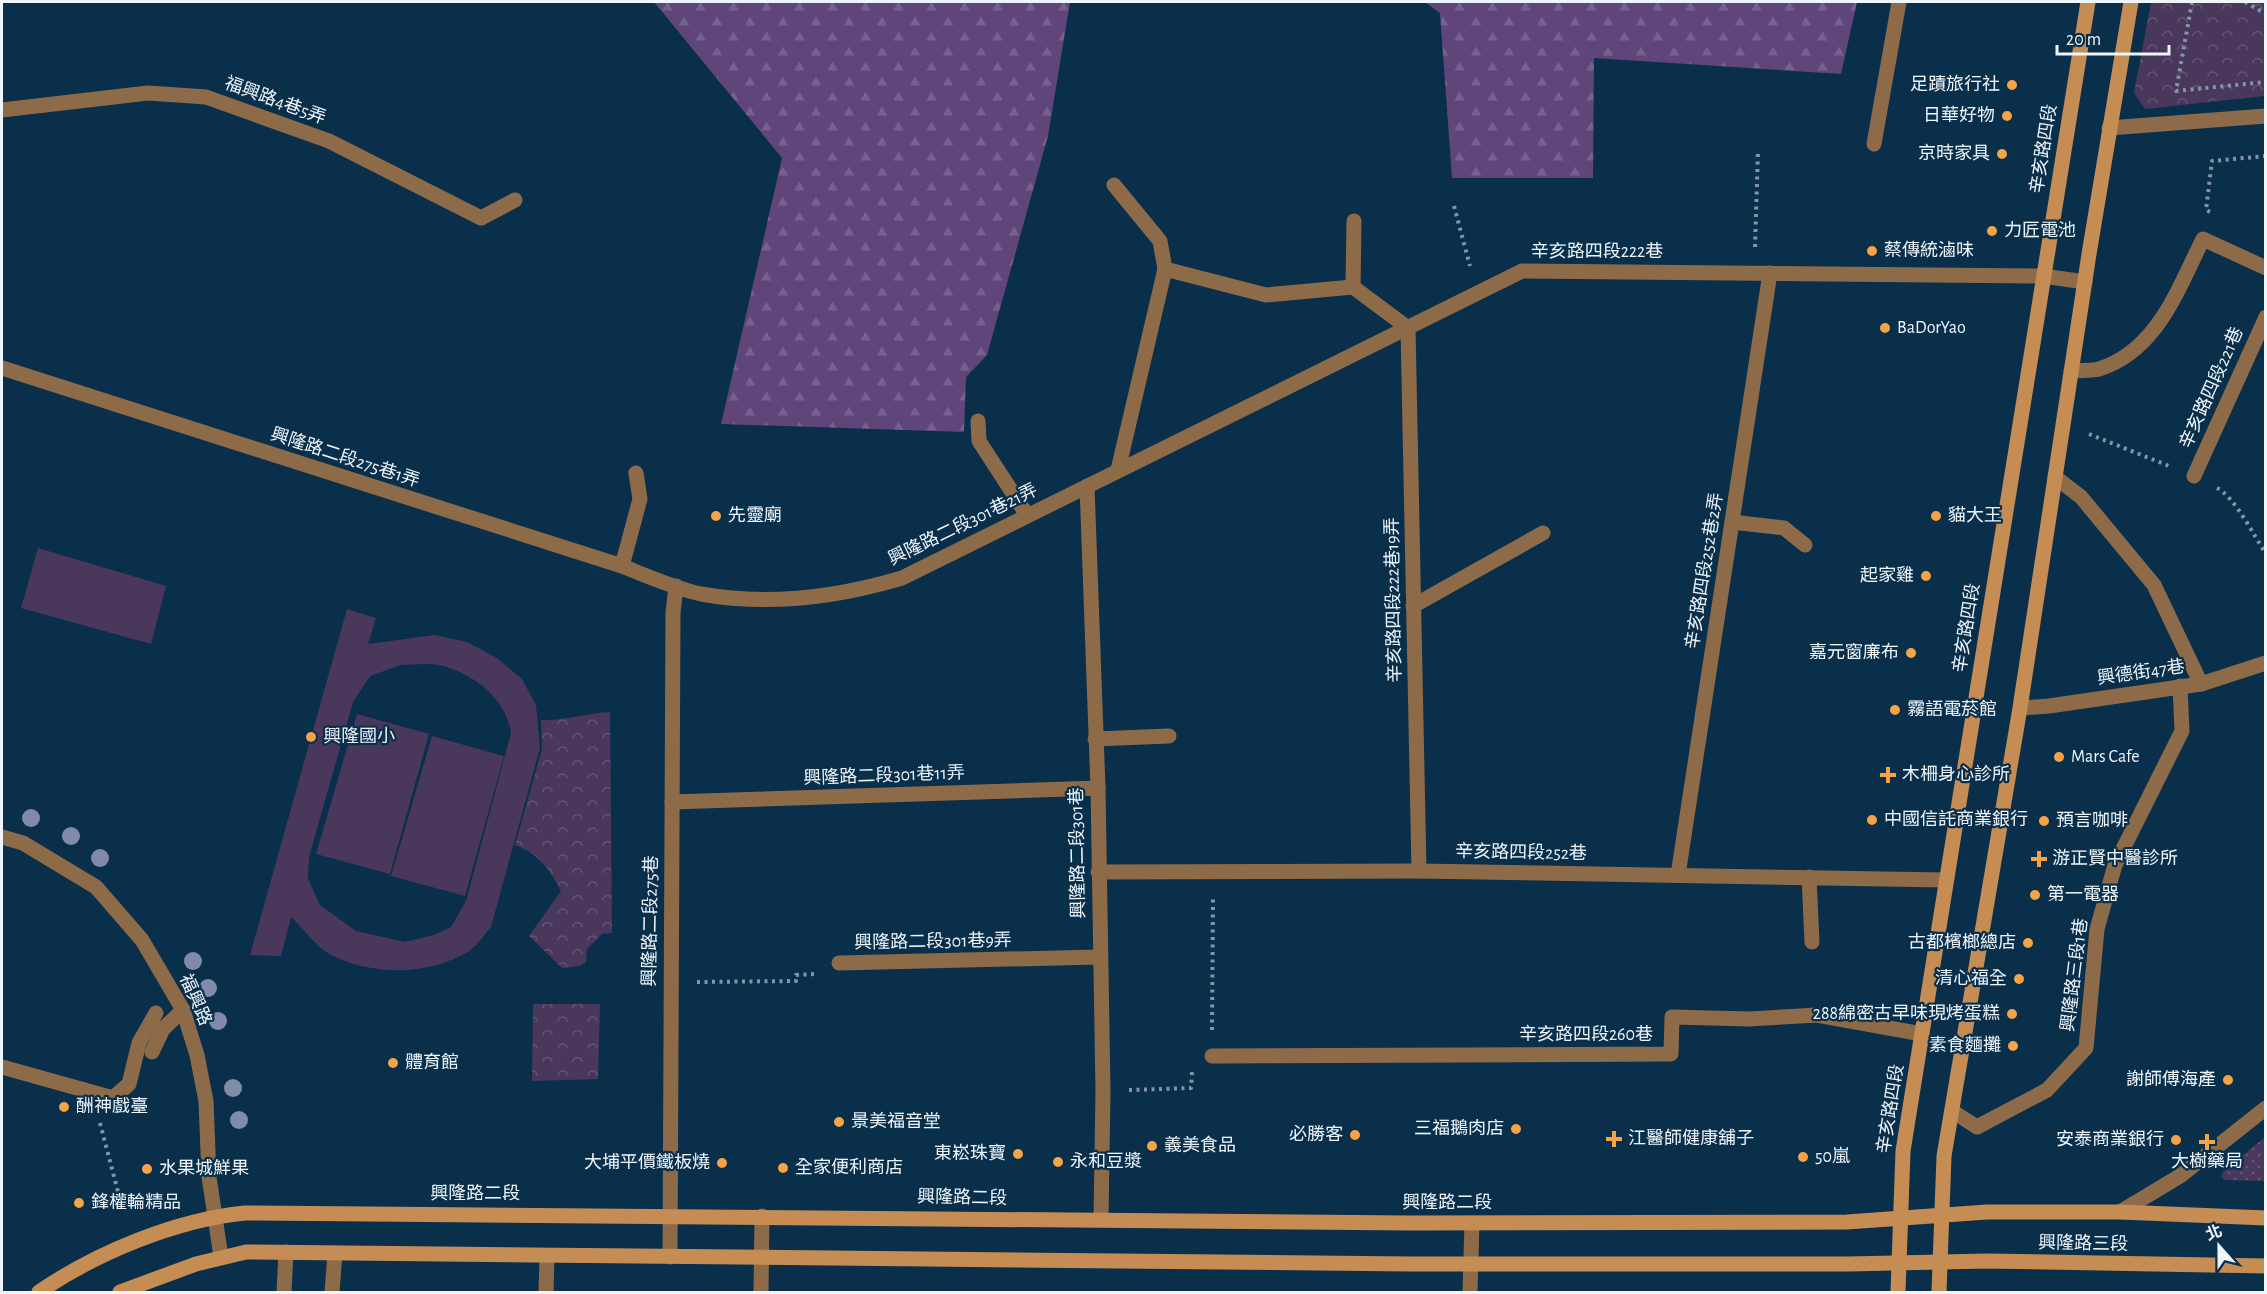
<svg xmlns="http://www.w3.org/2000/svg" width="2267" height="1294" viewBox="0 0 2267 1294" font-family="'Alegreya Sans','Noto Sans TC',sans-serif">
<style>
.grass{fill:url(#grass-dots)}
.forest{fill:url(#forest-firs)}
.park{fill:url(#park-crowns)}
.pitch{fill:#49375c;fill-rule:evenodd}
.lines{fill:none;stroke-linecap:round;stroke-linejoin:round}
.path{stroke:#8197a7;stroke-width:4;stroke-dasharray:3 4.5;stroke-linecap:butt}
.lane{stroke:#8e6b48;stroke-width:15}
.street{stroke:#8e6b48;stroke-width:15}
.secondary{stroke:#c58d54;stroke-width:15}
.tree{fill:#818ba9}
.poi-dot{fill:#f5a346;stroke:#092f4b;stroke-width:2}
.labels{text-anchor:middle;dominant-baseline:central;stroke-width:4.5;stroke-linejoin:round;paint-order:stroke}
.poi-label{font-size:18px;fill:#eef5fb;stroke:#092f4b;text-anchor:start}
.street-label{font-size:18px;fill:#eef5fb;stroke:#092f4b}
</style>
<defs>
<pattern id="grass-dots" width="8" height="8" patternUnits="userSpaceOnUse" patternTransform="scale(1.5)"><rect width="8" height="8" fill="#49375c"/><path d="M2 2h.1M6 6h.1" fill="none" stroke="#645574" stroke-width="1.8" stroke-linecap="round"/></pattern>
<pattern id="forest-firs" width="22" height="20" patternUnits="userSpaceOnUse" patternTransform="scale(1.5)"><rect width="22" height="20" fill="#5f4579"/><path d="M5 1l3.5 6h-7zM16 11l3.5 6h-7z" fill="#76608d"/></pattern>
<pattern id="park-crowns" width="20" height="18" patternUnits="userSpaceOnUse" patternTransform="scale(1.5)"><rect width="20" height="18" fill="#49375c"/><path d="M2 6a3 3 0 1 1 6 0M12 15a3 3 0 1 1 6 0" fill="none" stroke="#645574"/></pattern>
</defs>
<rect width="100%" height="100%" fill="#092f4b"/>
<path class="grass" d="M2265,1137v44l-40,-1 -4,-4 3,-5z"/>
<g class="forest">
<path d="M654,2h416l-22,134 -61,219 -21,22 -2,55 -243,-8 61,-266z"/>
<path d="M1425,2h432l-16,72 -247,-16 -1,120h-141l-12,-165z"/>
</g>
<g class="park">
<path d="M2151,2h114v94l-120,13 -11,-16z"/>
<path d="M610,712l2,221 -10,1 -15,15 -1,13 -6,4 -18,2 -33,-32 32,-45c-10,-20 -24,-39 -46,-46l27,-96 -1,-29c23,1 46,-7 69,-8z"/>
<path d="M533,1004h67l-2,75 -66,2z"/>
</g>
<g class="pitch">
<path d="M38,548l128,38 -15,58 -130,-36z"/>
<path d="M347,609l29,9 -8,26 67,-9 32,7 30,16 25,21 14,26 4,43 -49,179c-7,8 -14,19 -22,24 -40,25 -96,25 -138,4 -15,-8 -28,-27 -40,-38l-10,39 -31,-1zM401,665c12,0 26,-2 38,0 34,8 67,33 72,68l-45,168 -15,26 -17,8 -29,7 -49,-11 -36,-26 -12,-26 1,-22 44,-155 17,-26z"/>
<path d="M357,714l72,20 -39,140 -74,-20z"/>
<path d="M432,736l72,20 -39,140 -74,-20z"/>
</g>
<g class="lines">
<g class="path">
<path d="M2192,2l-16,89 90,-9"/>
<path d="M2245,2l21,12"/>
<path d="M1454,206l16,60"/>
<path d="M2210,212l-4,-2 6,-49 54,-5"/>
<path d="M1755,247l3,-97"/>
<path d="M2089,434l80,32"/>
<path d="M2217,488c18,9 37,48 49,66"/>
<path d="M697,982l99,-1v-6l19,-1"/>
<path d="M1212,1030l1,-131"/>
<path d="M1129,1090l62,-2 1,-16"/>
<path d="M100,1123l22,84"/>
</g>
<g class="lane">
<path d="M1353,287l1,-66"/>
<path d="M2071,371c9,-1 20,0 28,-2 58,-18 79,-80 104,-130l63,29"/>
<path d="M978,421l1,20 48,74"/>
<path d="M2194,476l72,-159"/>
<path d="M2055,477l26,20 73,88 47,99"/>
<path d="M1732,522l52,6 21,17"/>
<path d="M622,566l18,-67 -4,-26"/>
<path d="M1413,606l130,-73"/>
<path d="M1095,739l74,-3"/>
<path d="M1809,877l3,65"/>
<path d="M152,1052l11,-23 20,-19"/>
<path d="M2,1067l111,31 16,-14 10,-41 17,-30"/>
<path d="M1952,1111l25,16 70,-37 39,-42 11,-119 18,-64 67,-134 -2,-45"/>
<path d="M284,1292l2,-40"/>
<path d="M332,1292l3,-39"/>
</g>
<g class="street">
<path d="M2,110l146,-17 58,4 123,44 152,77 34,-18"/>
<path d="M2109,128l157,-12"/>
<path d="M1874,144l25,-142"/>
<path d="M1114,185l46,56 5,28 101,26 87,-8 55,41 11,543"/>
<path d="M2,368l620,198c25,10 52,22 79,28 66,12 137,3 201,-16l620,-307 521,5 42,6"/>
<path d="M1118,470l47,-201"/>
<path d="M1087,486l11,302 5,303 -2,128"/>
<path d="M2020,708l29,-2 152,-22 65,-21"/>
<path d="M672,802l426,-14"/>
<path d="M2,837l21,6 73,44 46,53 41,70 14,45 9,46 3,76 12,80"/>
<path d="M1098,872l321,-1 526,9"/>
<path d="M1678,875l92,-602"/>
<path d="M839,963l260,-6"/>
<path d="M1212,1056l459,-2 1,-37 77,2 68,-4 105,19"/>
<path d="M2120,1212l60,-36 86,-68"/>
<path d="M670,1257l3,-644 3,-27"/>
<path d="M546,1292l1,-36"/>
<path d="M761,1292l1,-76"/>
<path d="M1470,1292l2,-69"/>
</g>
<g class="secondary">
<path d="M39,1292c57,-39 136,-72 206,-79l1165,10 437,-1 140,-10h133l146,6"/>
<path d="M120,1292l76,-28 50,-12 1164,12h438l139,-3 279,5"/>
<path d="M1898,1292l5,-141 185,-1149"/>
<path d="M1939,1292l5,-136 76,-448 69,-454 42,-252"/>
</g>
</g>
<g class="tree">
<circle cx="31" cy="818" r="9"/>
<circle cx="71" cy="836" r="9"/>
<circle cx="100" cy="858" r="9"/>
<circle cx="193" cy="961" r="9"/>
<circle cx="208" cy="988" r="9"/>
<circle cx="218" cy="1021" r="9"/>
<circle cx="233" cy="1088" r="9"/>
<circle cx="239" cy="1120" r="9"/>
</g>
<g class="poi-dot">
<circle cx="2012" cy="85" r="6"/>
<circle cx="2007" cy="116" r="6"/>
<circle cx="2002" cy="154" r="6"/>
<circle cx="1992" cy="231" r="6"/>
<circle cx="1872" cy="251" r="6"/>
<circle cx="1885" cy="328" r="6"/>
<circle cx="716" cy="516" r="6"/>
<circle cx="1936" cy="516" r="6"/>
<circle cx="1926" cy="576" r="6"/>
<circle cx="1911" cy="653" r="6"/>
<circle cx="1895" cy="710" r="6"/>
<circle cx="311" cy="737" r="6"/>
<circle cx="2059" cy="757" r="6"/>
<path d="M1885 766h6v6h6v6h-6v6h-6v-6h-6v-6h6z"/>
<circle cx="1872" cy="820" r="6"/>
<circle cx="2044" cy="821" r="6"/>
<path d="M2036 850h6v6h6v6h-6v6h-6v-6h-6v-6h6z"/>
<circle cx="2035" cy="895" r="6"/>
<circle cx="2028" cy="943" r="6"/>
<circle cx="2019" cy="979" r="6"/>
<circle cx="2012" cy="1014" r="6"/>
<circle cx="2013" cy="1046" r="6"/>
<circle cx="393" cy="1063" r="6"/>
<circle cx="2228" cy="1080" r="6"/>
<circle cx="64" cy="1107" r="6"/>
<circle cx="839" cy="1122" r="6"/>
<circle cx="1516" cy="1129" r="6"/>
<circle cx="1355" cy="1135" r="6"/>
<path d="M1611 1130h6v6h6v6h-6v6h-6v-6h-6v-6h6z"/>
<circle cx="2176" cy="1140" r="6"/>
<path d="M2204 1133h6v6h6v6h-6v6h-6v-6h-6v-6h6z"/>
<circle cx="1152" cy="1146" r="6"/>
<circle cx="1018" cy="1154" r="6"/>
<circle cx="1803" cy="1157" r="6"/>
<circle cx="1058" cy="1162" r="6"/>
<circle cx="722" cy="1163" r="6"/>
<circle cx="783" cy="1168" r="6"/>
<circle cx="147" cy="1169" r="6"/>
<circle cx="79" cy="1203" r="6"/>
</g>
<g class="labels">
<g class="poi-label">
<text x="2000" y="85" text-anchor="end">足蹟旅行社</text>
<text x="1995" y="116" text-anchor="end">日華好物</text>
<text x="1990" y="154" text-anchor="end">京時家具</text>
<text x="2004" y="231">力匠電池</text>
<text x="1884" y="251">蔡傳統滷味</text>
<text x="1897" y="328">BaDorYao</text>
<text x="728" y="516">先靈廟</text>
<text x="1948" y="516">貓大王</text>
<text x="1914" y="576" text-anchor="end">起家雞</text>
<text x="1899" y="653" text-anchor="end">嘉元窗廉布</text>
<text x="1907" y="710">霧語電菸館</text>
<text x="323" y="737">興隆國小</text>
<text x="2071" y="757">Mars Cafe</text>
<text x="1902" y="775">木柵身心診所</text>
<text x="1884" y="820">中國信託商業銀行</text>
<text x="2056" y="821">預言咖啡</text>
<text x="2052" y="859">游正賢中醫診所</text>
<text x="2047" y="895">第一電器</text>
<text x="2016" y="943" text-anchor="end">古都檳榔總店</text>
<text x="2007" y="979" text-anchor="end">清心福全</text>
<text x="2000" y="1014" text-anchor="end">288綿密古早味現烤蛋糕</text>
<text x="2001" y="1046" text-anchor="end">素食麵攤</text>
<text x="405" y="1063">體育館</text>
<text x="2216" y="1080" text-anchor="end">謝師傅海產</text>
<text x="76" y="1107">酬神戲臺</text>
<text x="851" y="1122">景美福音堂</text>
<text x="1504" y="1129" text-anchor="end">三福鵝肉店</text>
<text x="1343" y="1135" text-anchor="end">必勝客</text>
<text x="1628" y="1139">江醫師健康舖子</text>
<text x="2164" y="1140" text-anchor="end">安泰商業銀行</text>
<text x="1164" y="1146">義美食品</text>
<text x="1006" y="1154" text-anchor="end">東崧珠寶</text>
<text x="1815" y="1157">50嵐</text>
<text x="1070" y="1162">永和豆漿</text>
<text x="2207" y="1162" text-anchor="middle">大樹藥局</text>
<text x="710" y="1163" text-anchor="end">大埔平價鐵板燒</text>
<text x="795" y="1168">全家便利商店</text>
<text x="159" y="1169">水果城鮮果</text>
<text x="91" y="1203">鋒權輪精品</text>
</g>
<g class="street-label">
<text transform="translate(275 101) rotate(20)">福興路4巷5弄</text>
<text transform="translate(2044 149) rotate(-81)">辛亥路四段</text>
<text x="1597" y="252">辛亥路四段222巷</text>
<text transform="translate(2212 388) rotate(-66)">辛亥路四段221巷</text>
<text transform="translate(345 458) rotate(18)">興隆路二段275巷1弄</text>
<text transform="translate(963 525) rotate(-26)">興隆路二段301巷21弄</text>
<text transform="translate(1705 571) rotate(-81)">辛亥路四段252巷2弄</text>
<text transform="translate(1394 600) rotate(-91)">辛亥路四段222巷19弄</text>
<text transform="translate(1967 628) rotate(-81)">辛亥路四段</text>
<text transform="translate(2141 673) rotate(-8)">興德街47巷</text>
<text transform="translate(884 776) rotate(-2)">興隆路二段301巷11弄</text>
<text transform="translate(1078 853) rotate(-91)">興隆路二段301巷</text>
<text transform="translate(1521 853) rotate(1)">辛亥路四段252巷</text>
<text transform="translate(651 921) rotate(-89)">興隆路二段275巷</text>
<text transform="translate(933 942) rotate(-1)">興隆路二段301巷9弄</text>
<text transform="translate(2075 975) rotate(-83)">興隆路三段1巷</text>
<text transform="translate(195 1000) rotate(66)">福興路</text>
<text x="1586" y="1035">辛亥路四段260巷</text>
<text transform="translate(1891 1109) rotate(-81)">辛亥路四段</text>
<text x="475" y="1194">興隆路二段</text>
<text transform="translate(962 1198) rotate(1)">興隆路二段</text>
<text x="1447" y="1203">興隆路二段</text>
<text transform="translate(2083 1244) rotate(1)">興隆路三段</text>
</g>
</g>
<rect width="2267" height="1294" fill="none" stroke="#eef5fb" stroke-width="6"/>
<g transform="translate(2219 1246) rotate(339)" stroke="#092f4b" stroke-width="4.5" paint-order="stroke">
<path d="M0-4.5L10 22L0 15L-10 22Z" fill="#eef5fb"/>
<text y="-9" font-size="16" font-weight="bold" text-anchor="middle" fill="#eef5fb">北</text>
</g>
<path d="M2057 45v9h112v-9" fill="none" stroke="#eef5fb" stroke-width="3"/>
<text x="2066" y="45" font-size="18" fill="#eef5fb" stroke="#092f4b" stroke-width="4.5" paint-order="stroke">20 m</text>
</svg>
